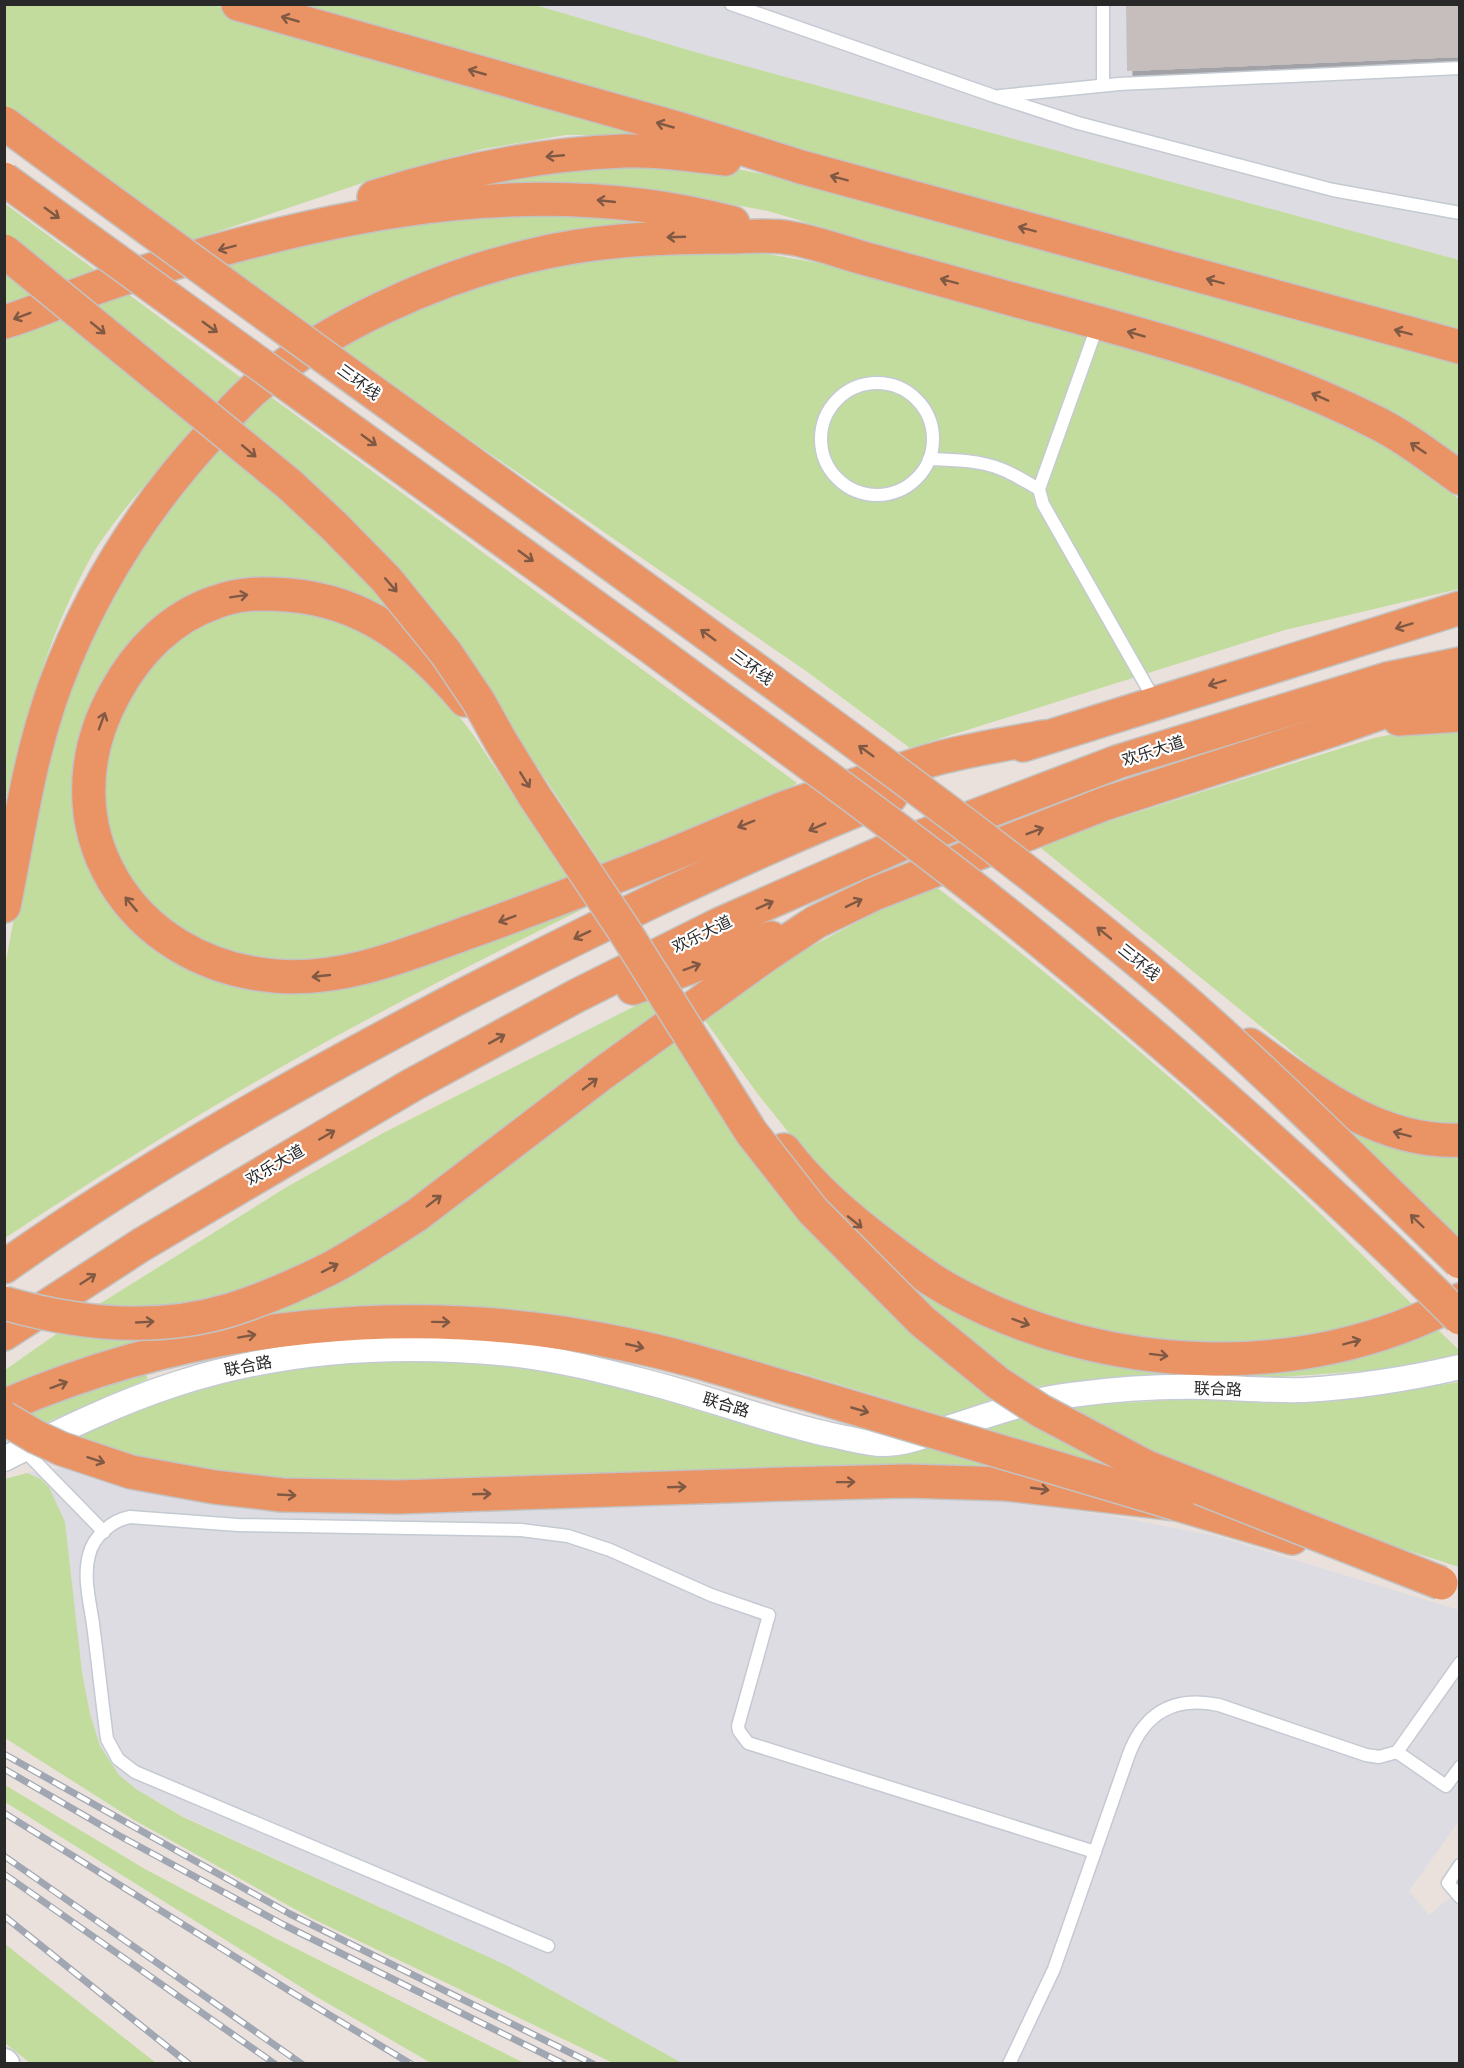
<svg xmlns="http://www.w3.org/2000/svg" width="1464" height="2068" viewBox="0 0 1464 2068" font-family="Raleway,'Noto Sans SC',sans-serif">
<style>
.industrial{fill:#dddce3}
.green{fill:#c2dc9d}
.building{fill:#c6bebc;filter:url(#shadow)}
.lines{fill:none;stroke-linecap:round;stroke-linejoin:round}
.service-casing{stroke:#c4cad2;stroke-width:15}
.minor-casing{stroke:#c4cad2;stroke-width:27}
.tertiary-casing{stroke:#c4cad2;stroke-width:32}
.trunk-casing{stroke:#c3c3c3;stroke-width:36}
.service{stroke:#fff;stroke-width:12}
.minor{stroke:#fff;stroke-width:24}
.tertiary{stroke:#fff;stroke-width:28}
.trunk{stroke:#ea9465;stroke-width:33}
.rail-casing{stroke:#a0a7b2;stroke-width:7}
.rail{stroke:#fff;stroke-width:4.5;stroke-dasharray:14;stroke-linecap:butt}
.trunk-bridge-casing{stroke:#c3c3c3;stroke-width:36;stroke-linecap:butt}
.trunk-bridge{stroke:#ea9465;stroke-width:33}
.oneway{stroke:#805944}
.labels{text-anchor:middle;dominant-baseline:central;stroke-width:4.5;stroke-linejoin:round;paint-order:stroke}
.street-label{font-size:16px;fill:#292929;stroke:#fff}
</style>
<defs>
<filter id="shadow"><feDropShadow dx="5.5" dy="5.5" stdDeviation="0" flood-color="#0004"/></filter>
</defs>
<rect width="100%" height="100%" fill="#eae1dc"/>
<g class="industrial">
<path d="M535,5h924v255l-750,-204z"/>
<path d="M65,1468l19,1 196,41 65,4 272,-7 298,-11 79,3 118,17 104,20 243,74v211l-50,70 20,24 30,-25v173h-777l-176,-98 -323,-149 -47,-27 -17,-14 -19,-29 -10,-32 -41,-227 -8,-8 -14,-6z"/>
</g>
<g class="green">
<path d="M210,4l422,121v10h-66l-83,14 -91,24 -202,68 -185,-135v-101z"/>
<path d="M268,5h267l174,51 750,204v68l-105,-24z"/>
<path d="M541,165l185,2 69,13 455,127 209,53v101l-223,-110 -468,-140 -75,-14 -49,-7 -204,-4z"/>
<path d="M4,203l94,69 -30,15 -63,-52z"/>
<path d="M511,210l160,12 -358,108 -97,-69 121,-31z"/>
<path d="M745,250l85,15 267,71 179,58 40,16 73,38 70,51v90l-174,41 -375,118 -104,-77 -474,-326 89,-42 149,-44z"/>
<path d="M5,270l34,28 -34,10z"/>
<path d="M120,288l124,92 -27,28 -131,-104z"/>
<path d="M61,316l137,111c-33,36 -67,71 -95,111 -13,18 -23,40 -33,61 -30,65 -48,134 -65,203v-467z"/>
<path d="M267,394l530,389 -20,13 -174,70 -88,-133 -278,-310z"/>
<path d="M219,444l95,80 85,90 -210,-15 -113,179 89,176 23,14 50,16 343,-86 6,9c-77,38 -154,77 -230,118 -121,65 -238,138 -352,213v-272l43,-231 77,-169z"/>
<path d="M268,608l48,3 80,37 50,51 28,37 95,144 -206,77 -87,8 -85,-24 -67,-63 -23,-74 4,-52 43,-89 53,-41 43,-12z"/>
<path d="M1459,727v400h-14l-61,-14 -57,-33 -291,-236 338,-106 39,-8z"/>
<path d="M931,883c125,95 244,196 359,302 44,41 85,83 128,125l-109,30 -104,4 -55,-3 -123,-27 -82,-39 -97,-79 -43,-43 -48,-60 -56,-78 96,-61z"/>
<path d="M647,1000l12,18 -218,162 -106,70 -102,45 -70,13h-70l192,-120 100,-56z"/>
<path d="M671,1035l325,363 -49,19 -146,-44 -126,-29 -189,-34 -481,81v-21l57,-40 174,-12z"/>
<path d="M1344,1127l62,24 53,5v84z"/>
<path d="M883,1265l281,100 270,-39 25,24v7l-80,13 -141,10 -142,2 -67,5 -52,-35z"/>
<path d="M393,1359l73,3 69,7 69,13 164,50 103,20 66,-7 87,25 -695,14 -160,-18 -71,-19 -25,-9c35,-16 70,-31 107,-44 68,-23 142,-33 213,-35z"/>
<path d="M144,1371l4,8 -105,45 -24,-13z"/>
<path d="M1459,1382v185l-87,-28 -166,-60 -146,-72 125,-8 144,-2 94,-9z"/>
<path d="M1022,1414l83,47 -2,6 -126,-38z"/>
<path d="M27,1473l14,6 8,8 16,35 17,150 8,42 10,32 19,29 17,14 47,28 323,148 176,98h-69l-302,-145 -177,-98 -129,-82v-259z"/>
<path d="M5,1785l140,84 130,69 249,125h-93l-114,-66 -312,-195z"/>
<path d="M5,1944l151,119h-126l-25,-20z"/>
</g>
<path class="building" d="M1126,4h334v53l-333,14z"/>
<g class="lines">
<defs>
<g id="service">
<path d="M731,4l263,92 84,27 255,67 127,23"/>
<path d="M1103,4v81"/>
<path d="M1000,96l119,-12 341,-16"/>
<path d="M1098,324l-59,165 4,15 112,197"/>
<circle cx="877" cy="439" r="56"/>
<path d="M929,459c24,1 49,1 72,10 13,5 25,13 38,20"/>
<path d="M23,1449l81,83"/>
<path d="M1397,1752l49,34 14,-19"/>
<path d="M1460,1865l-12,18 12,14"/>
<path d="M548,1946l-413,-174 -17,-13 -11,-20c-5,-38 -9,-76 -14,-115 -3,-21 -10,-47 -4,-69 4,-18 23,-35 41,-38l108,8 283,5 47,6 42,14 101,45 58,20 -31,111 1,5 9,12 347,109"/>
<path d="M1009,2064l45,-95 75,-215c16,-42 46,-58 90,-49l147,50 13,2 18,-5 63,-89"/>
</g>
<path id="minor" d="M4,1459c56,-28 113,-56 172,-75 107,-35 224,-41 335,-30 45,5 89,16 132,27 64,16 124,40 188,54 17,3 35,9 52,9 22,0 44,-9 65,-16 41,-13 81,-28 123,-33 44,-6 90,-9 135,-8 33,1 65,4 98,3 53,-3 104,-11 156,-23"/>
<path id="tertiary" d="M4,2063l1,1"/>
<g id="trunk">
<path d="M238,4l442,125 121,38 659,180"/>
<path d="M374,197c82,-26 164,-43 250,-46 34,-1 68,4 101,8"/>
<path d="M4,322c25,-7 49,-18 73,-27 31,-12 63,-22 94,-31 183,-55 374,-91 562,-41"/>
<path d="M465,700c-48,-57 -100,-99 -177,-105 -25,-2 -49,-2 -72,7 -45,15 -79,50 -101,91 -73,132 14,271 160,283 69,6 133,-22 197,-45 64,-23 128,-48 191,-73 40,-16 80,-34 121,-50 31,-11 62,-20 93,-30 24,-8 47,-17 70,-22 32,-8 65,-13 97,-19"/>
<path d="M1399,719l61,-4"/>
<path d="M1023,745l437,-137"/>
<path d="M4,906c15,-74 25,-149 51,-220 35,-94 89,-180 158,-254 14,-16 29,-33 46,-47 71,-60 180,-108 270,-129 64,-16 129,-19 196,-19 21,0 45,-3 65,1 25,4 49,13 73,20 54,15 109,30 163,45 118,32 238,63 347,118 31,15 59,37 87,57"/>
<path d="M633,988l138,-50"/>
<path d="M1250,1045c62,45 129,99 210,95"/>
<path d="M784,1150c25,33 55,60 87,85 26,20 51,40 78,55 153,85 356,95 511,10"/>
<path d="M386,1235l31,-20 186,-142 162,-117 51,-34 58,-28 230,-90 228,-74 128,-45"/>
<path d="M4,1267c143,-101 298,-187 452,-268 142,-73 287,-144 435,-203"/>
<path d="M4,1334l137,-89 271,-160 164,-89 144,-72 182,-80 215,-82 270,-83 73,-15"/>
<path d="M4,1406c194,-84 413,-106 620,-62 61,12 120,32 180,49"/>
<path d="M787,1484l120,-3 99,3 171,20 115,34"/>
</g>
</defs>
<use href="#service" class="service-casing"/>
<use href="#minor" class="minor-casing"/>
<use href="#tertiary" class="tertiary-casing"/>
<use href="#trunk" class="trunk-casing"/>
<use href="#service" class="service"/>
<use href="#minor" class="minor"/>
<use href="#tertiary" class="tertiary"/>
<use href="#trunk" class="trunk"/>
<defs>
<g id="rail">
<path d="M4,1754l286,160 303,150"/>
<path d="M4,1769l114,66 166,90 280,139"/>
<path d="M4,1813l289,180 118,71"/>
<path d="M4,1856l298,208"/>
<path d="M4,1874l271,190"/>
<path d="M4,1916l185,148"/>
</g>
</defs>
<use href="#rail" class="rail-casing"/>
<use href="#rail" class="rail"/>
<defs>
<g id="trunk-bridge">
<path d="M4,123c230,170 462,335 692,503 160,117 322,233 473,361 101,87 195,183 291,275"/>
<path d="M4,179c216,156 433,311 648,469 129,96 261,189 386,291 146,120 288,245 422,379"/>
<path d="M4,251l285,233 45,42 52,53 60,74 33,49 21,38 35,57 89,133 127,202 62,79 109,110 76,62 43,28 106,56 294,116"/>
<path d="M4,1303c73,21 153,29 226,7 35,-11 69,-26 101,-42 19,-10 37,-22 55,-33"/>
<path d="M804,1393l373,111"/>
<path d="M4,1418l32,19 26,12 69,23 83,15 68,8 116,2 389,-13"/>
</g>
</defs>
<use href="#trunk-bridge" class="trunk-bridge-casing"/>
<use href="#trunk-bridge" class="trunk-bridge"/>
</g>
<defs><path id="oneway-shaft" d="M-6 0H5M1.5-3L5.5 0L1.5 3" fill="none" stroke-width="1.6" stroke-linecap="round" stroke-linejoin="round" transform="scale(1.5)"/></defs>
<g class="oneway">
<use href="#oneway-shaft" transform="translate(290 19) rotate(-164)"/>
<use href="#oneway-shaft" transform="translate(477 72) rotate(-164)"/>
<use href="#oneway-shaft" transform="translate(665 125) rotate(-164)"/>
<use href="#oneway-shaft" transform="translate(555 156) rotate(175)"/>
<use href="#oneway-shaft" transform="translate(839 178) rotate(-165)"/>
<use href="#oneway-shaft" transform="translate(606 201) rotate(-174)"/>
<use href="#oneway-shaft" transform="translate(52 213) rotate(36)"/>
<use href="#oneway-shaft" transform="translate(1027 229) rotate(-165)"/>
<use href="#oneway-shaft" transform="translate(676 237) rotate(178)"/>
<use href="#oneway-shaft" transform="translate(227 248) rotate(165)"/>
<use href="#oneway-shaft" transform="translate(949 281) rotate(-165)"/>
<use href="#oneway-shaft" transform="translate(1215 281) rotate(-165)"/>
<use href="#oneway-shaft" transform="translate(22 316) rotate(159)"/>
<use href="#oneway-shaft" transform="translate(210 327) rotate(36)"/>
<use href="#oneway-shaft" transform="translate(98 328) rotate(39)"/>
<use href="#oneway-shaft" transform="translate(1403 332) rotate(-165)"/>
<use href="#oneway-shaft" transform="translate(1136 334) rotate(-164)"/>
<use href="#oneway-shaft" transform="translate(1320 397) rotate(-156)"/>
<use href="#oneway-shaft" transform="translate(369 440) rotate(36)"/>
<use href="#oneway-shaft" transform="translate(1418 448) rotate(-146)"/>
<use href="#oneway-shaft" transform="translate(249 451) rotate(40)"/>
<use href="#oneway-shaft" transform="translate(526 556) rotate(36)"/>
<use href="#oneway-shaft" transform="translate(391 585) rotate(49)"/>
<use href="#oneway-shaft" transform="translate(239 596) rotate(-9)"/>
<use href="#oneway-shaft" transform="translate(1404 626) rotate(163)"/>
<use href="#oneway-shaft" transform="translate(708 635) rotate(-144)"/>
<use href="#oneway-shaft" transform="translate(1217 683) rotate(163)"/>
<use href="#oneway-shaft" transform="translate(102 721) rotate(-70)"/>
<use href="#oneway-shaft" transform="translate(866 751) rotate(-144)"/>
<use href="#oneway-shaft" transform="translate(525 780) rotate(58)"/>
<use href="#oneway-shaft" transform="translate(746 824) rotate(158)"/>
<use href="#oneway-shaft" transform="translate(817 827) rotate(156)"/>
<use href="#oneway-shaft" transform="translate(1035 831) rotate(-21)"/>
<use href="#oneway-shaft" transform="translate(854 903) rotate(-26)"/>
<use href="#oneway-shaft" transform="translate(131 904) rotate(-130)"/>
<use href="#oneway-shaft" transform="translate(765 905) rotate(-24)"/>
<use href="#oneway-shaft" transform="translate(507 919) rotate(159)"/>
<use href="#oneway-shaft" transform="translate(1104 933) rotate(-141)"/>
<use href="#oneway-shaft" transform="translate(582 935) rotate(155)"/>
<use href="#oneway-shaft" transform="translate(692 967) rotate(-20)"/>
<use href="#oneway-shaft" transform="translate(321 976) rotate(174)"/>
<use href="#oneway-shaft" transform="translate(497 1039) rotate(-29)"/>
<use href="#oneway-shaft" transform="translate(590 1084) rotate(-37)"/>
<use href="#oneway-shaft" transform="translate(1402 1134) rotate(-165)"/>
<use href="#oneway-shaft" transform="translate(327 1135) rotate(-30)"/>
<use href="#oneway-shaft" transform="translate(434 1201) rotate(-37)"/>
<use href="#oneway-shaft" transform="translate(1417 1221) rotate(-136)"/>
<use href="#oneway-shaft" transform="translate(855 1222) rotate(39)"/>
<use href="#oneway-shaft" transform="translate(330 1268) rotate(-27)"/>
<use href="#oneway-shaft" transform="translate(88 1279) rotate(-33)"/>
<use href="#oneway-shaft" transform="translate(145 1322) rotate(-3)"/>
<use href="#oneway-shaft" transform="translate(441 1322) rotate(1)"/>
<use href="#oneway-shaft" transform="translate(1021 1322) rotate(20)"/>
<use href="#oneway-shaft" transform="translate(247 1336) rotate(-10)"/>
<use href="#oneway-shaft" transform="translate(1352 1342) rotate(-15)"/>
<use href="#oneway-shaft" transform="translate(635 1346) rotate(13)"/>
<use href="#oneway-shaft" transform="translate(1159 1355) rotate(7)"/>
<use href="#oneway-shaft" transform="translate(59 1385) rotate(-20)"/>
<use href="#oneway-shaft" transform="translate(860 1410) rotate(16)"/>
<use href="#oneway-shaft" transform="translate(96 1460) rotate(18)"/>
<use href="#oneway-shaft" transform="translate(846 1482) rotate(-1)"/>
<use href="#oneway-shaft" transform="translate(677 1487) rotate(-2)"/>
<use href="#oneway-shaft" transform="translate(1040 1489) rotate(8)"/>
<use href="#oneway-shaft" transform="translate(482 1494) rotate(-2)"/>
<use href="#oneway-shaft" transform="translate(287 1495) rotate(3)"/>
</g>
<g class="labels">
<g class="street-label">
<text transform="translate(359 382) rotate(36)">三环线</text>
<text transform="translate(752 667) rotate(36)">三环线</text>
<text transform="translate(1153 751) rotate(-18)">欢乐大道</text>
<text transform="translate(702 934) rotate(-26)">欢乐大道</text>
<text transform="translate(1139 962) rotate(39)">三环线</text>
<text transform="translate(275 1165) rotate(-30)">欢乐大道</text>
<text transform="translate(248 1366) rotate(-11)">联合路</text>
<text transform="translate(1218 1389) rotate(2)">联合路</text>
<text transform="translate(726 1405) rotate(17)">联合路</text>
</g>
</g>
<rect width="1464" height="2068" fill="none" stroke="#292929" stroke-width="12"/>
</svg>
